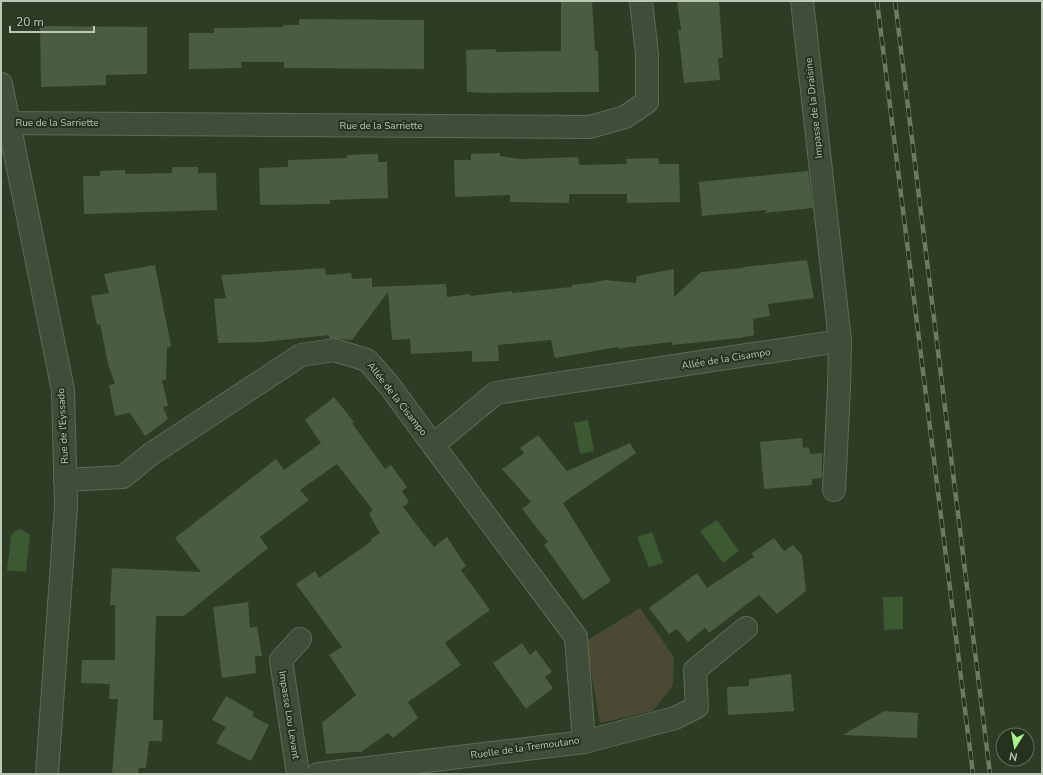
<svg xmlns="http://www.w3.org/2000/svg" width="1043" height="775" viewBox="0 0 1043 775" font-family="'Nunito Sans',sans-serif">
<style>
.green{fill:#4a4934}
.water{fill:#3d5931}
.building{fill:#4a5c42}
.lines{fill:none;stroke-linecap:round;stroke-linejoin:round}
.street-casing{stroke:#5d6b57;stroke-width:24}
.street{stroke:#3f4d39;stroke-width:22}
.rail-casing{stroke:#6a7b62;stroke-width:4.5}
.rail{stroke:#24321e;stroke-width:3;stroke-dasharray:9;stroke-linecap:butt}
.labels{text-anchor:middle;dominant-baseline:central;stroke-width:4;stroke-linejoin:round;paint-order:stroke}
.street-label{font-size:10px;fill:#bac8b5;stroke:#24321e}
</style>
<rect width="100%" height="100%" fill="#2d3d25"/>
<path class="green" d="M640,608l34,49 -1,28 -20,26 -53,12 -14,-82z"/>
<g class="water">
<path d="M588,420l6,31 -14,3 -6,-31z"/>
<path d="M717,520l22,31 -16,12 -23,-32z"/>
<path d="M21,529l9,6 -4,37 -19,-2 4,-35 5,-5z"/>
<path d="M652,532l11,31 -14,4 -12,-30z"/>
<path d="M883,597h20v32l-19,1z"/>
</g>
<g class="building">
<path d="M561,1h31l3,50h3l1,41 -111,1 -21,-1 -1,-42 30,-1v3l65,-1z"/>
<path d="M677,1h42l4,57h-5l2,22 -36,3 -6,-53h3z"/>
<path d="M299,19l125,1v49l-140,-1v-6h-43l1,6 -53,1v-36h25v-5l69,-1v-2h16z"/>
<path d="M40,26l107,1v47l-41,1v10l-65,2z"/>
<path d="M500,153v3l21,3 57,-2 1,8 48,-1 -1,-5 32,-1 1,6h20l1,38 -53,1v-9h-58v9l-59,-1v-7l-55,2 -1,-37h17v-6z"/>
<path d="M378,154v8h9l1,36 -58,2v4l-70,1 -1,-37 29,-1v-7l59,-2v-3z"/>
<path d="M172,167h26v6h18l1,37 -133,4 -1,-38h17v-5l25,-1v4l47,-1z"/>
<path d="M808,171l5,37 -49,5 3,-3 -65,6 -3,-34z"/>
<path d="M807,260l7,38 -46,6 2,12 -17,3 1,16 -14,3 -68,7v-3l-43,5 -10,2 -1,-2 -63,11 -4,-18 -53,5 1,16 -27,1v-11l-61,3 -1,-15 -18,1 -4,-48 -36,48 -23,-2v-3l-66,7 -45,1 -4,-44 12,-1 -5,-23 104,-7 1,7 25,-2 1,6 20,-1v9l74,-3 1,13 23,-3 1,2 41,-5v2l60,-6v-2l18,-2 15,-3 31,3 1,-7 37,-7v28l27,-25 42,-4v-1z"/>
<path d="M155,265l16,81 -4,2 -1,32h-4l6,26 -5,1 5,12 -23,17 -15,-23 -15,3 -6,-31 6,-1 -7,-20 -8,-40 -3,1 -6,-29 18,-3 -5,-19z"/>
<path d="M334,397l20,25 -2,1 33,46 6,-4 16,22 -5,4 7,11 -6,5 31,40 13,-10 19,29 -5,4 29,40 -45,33 16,22 -53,37 10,16 -25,20 -5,-5 -27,19h-7l-28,2 -4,-31 34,-28 -27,-40 13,-8 -46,-63 19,-13 4,7 53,-37 -1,-2 9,-6 -11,-19 4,-4 -36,-46 -37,26 9,10 -49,37 8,11 -84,68h-28l-3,104h10l-1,21h-13l-3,27h-7l-1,6h-26l6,-75h-9l1,-15 -29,-1 1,-23h33v-55h-5l2,-37 89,4 -26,-34 101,-79 8,11 37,-27 -16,-23z"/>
<path d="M538,435l29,36 63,-28 6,10 -73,50 48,78 -28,19 -39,-55 4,-3 -26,-33 9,-7 -29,-33 22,-16 -4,-5z"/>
<path d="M802,438l1,10 6,-1 1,7 12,-1v25l-10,1v6l-48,4 -4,-47z"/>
<path d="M774,538l10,13 9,-6 9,10 4,36 -29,23 -18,-19 -50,38 -4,-5 -17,14 -11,-13 -8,5 -20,-26 48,-35 10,15 47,-31 -2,-4z"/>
<path d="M248,602l2,26 7,-2 5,30h-7l1,17 -34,5 -9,-71z"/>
<path d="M522,643l8,12 6,-5 16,22 -7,5 8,11 -27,21 -33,-46z"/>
<path d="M791,674l3,37 -66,4 -1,-28 22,-1v-7z"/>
<path d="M226,696l28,16 -2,4 17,9 -18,36 -35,-18 10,-16 -14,-7z"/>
<path d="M884,711l34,2 -1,25 -74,-3z"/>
</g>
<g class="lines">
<defs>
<g id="street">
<path d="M802,1l38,340 -1,47 -5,102"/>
<path d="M1,84l62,306 3,116 -19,268"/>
<path d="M1,123l589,4 35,-10 22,-15v-48l-6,-53"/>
<path d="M65,480l58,-3 28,-23 150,-99 33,-5 33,10 22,25 44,60 63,-52 344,-52"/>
<path d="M584,742l91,-24 22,-11 -2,-37 51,-42"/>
<path d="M298,774l-17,-114 19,-21"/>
<path d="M318,774l266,-32 -8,-105 -143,-192"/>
</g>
</defs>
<use href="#street" class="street-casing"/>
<use href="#street" class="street"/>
<defs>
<g id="rail">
<path d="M877,1l96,773"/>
<path d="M895,1l95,773"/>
</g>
</defs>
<use href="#rail" class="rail-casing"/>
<use href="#rail" class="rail"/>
</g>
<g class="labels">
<g class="street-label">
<text transform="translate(814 108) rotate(-96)">Impasse de la Draisine</text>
<text x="57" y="123">Rue de la Sarriette</text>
<text x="381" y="126">Rue de la Sarriette</text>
<text transform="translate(726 359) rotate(-9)">Allée de la Cisampo</text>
<text transform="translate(397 399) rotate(52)">Allée de la Cisampo</text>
<text transform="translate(63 426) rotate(-93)">Rue de l'Eyssado</text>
<text transform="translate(289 715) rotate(81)">Impasse Lou Levant</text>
<text transform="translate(525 748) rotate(-8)">Ruelle de la Tremoutano</text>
</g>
</g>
<rect width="1043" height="775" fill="none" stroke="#bac8b5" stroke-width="4"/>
<g transform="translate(1015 747) rotate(191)"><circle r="19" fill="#24321e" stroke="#606e5a"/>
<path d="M0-3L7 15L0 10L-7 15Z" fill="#abf390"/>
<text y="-6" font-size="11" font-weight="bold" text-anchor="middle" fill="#bac8b5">N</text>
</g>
<path d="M10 26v6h84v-6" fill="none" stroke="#bac8b5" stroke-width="2"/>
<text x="16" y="26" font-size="12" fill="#bac8b5" stroke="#24321e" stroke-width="3" paint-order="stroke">20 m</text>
</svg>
